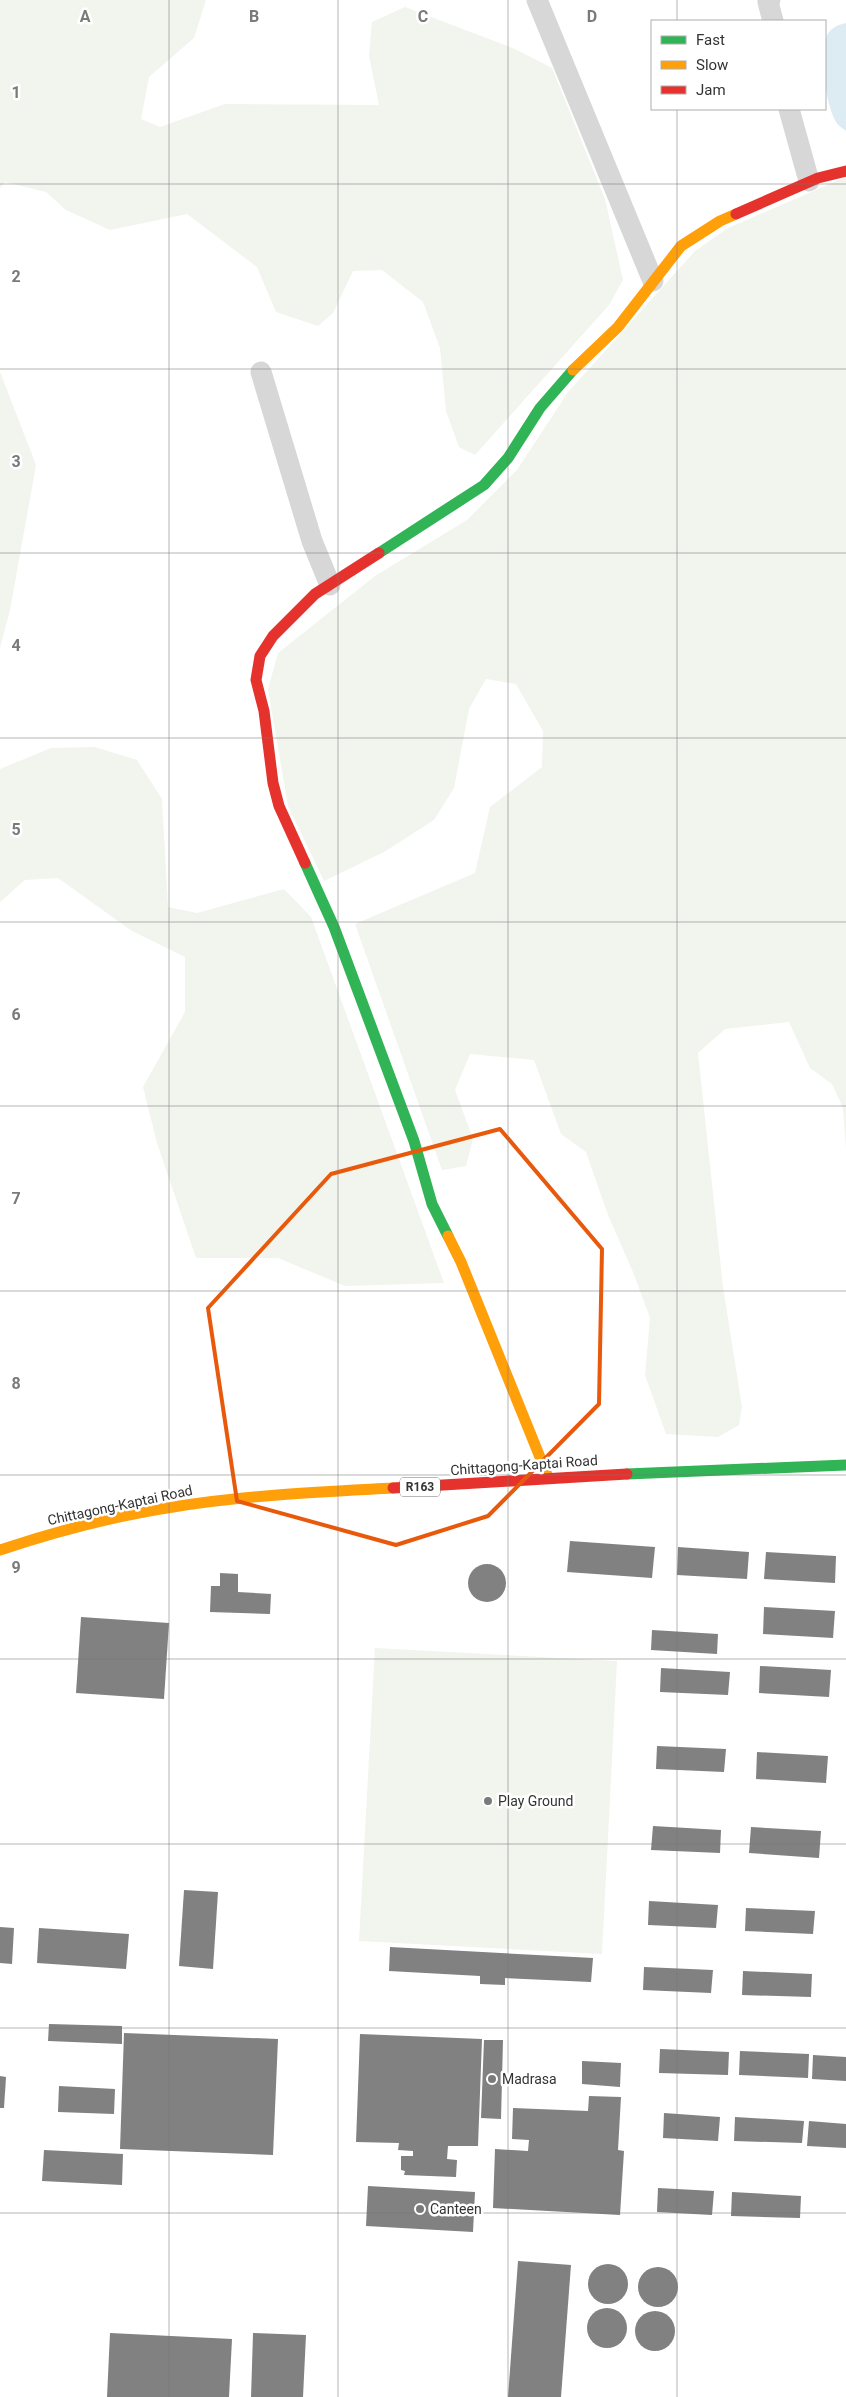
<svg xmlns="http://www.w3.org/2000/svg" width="846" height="2397" viewBox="0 0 846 2397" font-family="Roboto,sans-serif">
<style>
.green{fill:#f1f5ed}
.water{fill:#ddebf3}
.building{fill:#818181}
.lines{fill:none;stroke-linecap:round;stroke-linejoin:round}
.street{stroke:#d7d7d7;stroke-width:21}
.fast{stroke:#30b455;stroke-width:11}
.slow{stroke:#ff9f0a;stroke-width:11}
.jam{stroke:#e5322d;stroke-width:11}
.marked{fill:none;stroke:#e8590c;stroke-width:4;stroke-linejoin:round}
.grid{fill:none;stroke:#7a7a7a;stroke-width:1;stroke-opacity:0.55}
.poi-dot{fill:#7a7a7a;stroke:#fff;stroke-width:2}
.labels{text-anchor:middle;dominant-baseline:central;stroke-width:5;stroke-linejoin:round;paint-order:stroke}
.shield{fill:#fff;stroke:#707070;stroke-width:1}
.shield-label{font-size:12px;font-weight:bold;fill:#333}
.street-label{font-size:14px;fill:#333;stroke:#fff}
.poi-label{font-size:14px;fill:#333;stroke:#fff;text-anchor:start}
.grid-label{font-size:16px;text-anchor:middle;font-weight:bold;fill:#7a7a7a;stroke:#fff;stroke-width:5;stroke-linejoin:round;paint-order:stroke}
</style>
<rect width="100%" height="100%" fill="#fff"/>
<g class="green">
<path d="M0,0h206l-12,38 -45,39 -8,42 19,8 65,-23 154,1 -10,-49 3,-34 33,-15 110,42 37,19 53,131 18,81 -14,25 -134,150 -16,-8 -13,-36 -6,-63 -17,-46 -41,-32 -29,1 -20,42 -15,13 -42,-14 -19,-45 -70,-53 -77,16 -44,-20 -20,-18 -41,-10 -5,6z"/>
<path d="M846,177v972l-3,-41 -11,-24 -22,-16 -21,-46 -64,7 -27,24 25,234 19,120 -3,18 -21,12 -52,-3 -21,-59 5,-57 -17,-46 -25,-57 -22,-63 -25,-18 -27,-74 -64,-6 -15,36 18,49 -7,27 -24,4 -87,-246 120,-51 15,-66 52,-40 1,-36 -27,-47 -30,-5 -17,30 -15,79 -20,32 -50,32 -60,29 -36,-75 -20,-117 10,-36 97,-77 92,-56 50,-50 51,-78 127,-141 33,-23z"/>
<path d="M0,372l36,93 -26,145 -10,38z"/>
<path d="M95,747l42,13 25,39 6,108 29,6 87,-24 27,28 133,366 -99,3 -67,-28h-82l-39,-115 -14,-56 42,-75v-55l-53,-26 -74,-53 -33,2 -25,22v-133l51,-21z"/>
<path d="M375,1648l242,13 -15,293 -243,-13z"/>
</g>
<path class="water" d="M846,23v108c-4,-3 -9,-6 -11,-11 -9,-16 -18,-72 -6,-88 4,-5 11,-8 17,-9z"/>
<g class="building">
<path d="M570,1541l85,6 -3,31 -85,-6z"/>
<path d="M678,1547l71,5 -2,27 -70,-4z"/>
<path d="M766,1552l70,4 -1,27 -71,-4z"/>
<circle cx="487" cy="1583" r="19"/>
<path d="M220,1573l18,1v18l33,2 -1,20 -60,-2 1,-26h9z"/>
<path d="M764,1607l71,4 -2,27 -70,-4z"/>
<path d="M81,1617l88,6 -5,76 -88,-6z"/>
<path d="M652,1630l66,4 -1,20 -66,-4z"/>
<path d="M760,1666l71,4 -2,27 -70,-4z"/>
<path d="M661,1668l69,4 -2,23 -68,-3z"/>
<path d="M657,1746l69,3 -2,23 -68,-3z"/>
<path d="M757,1752l71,4 -2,27 -70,-4z"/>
<path d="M653,1826l68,4 -1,23 -69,-3z"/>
<path d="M751,1827l70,4 -2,27 -70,-5z"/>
<path d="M184,1890l34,2 -5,77 -34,-3z"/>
<path d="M649,1901l69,4 -2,23 -68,-3z"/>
<path d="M746,1908l69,3 -2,23 -68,-3z"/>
<path d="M0,1927l14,1 -2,36 -12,-1z"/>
<path d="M39,1928l90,6 -3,35 -89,-6z"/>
<path d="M390,1947l203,11 -2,24 -86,-4v7l-25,-1v-8l-91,-5z"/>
<path d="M644,1967l69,3 -2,23 -68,-3z"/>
<path d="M743,1971l69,3 -1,23 -69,-2z"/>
<path d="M49,2024l73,2v18l-74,-3z"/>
<path d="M124,2033l154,6 -5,116 -153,-6z"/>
<path d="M360,2034l122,5 -4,107h-30l-1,13 10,1 -1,17 -52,-2 1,-4 -4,-1v-14h12v-5l-15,-1 1,-7 -43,-1z"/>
<path d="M484,2040h19l-2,79 -20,-1z"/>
<path d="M660,2049l69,3 -1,23 -69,-2z"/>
<path d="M740,2051l69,3 -1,24 -69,-3z"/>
<path d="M813,2055l33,2v24l-34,-2z"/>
<path d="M582,2061l39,2 -1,24 -38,-3z"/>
<path d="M0,2076l6,1 -2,31h-4z"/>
<path d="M59,2086l56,3 -1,25 -56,-2z"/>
<path d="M589,2096l32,1 -3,53 6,1 -4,64 -127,-7 2,-59 33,2 1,-11 -17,-1 1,-31 75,3z"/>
<path d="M664,2113l56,4 -2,24 -55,-3z"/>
<path d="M735,2117l69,4 -2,22 -68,-2z"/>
<path d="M809,2121l37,3v24l-39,-2z"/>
<path d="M44,2150l79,4 -1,31 -80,-4z"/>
<path d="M368,2186l107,6 -2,40 -107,-6z"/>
<path d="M658,2188l56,3 -2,24 -55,-3z"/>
<path d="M732,2192l69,4 -1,22 -69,-2z"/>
<path d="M518,2261l53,4 -10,132h-53z"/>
<circle cx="608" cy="2284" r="20"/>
<circle cx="658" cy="2287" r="20"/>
<circle cx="607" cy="2328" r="20"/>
<circle cx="655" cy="2331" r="20"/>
<path d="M110,2333l122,6 -3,58h-122z"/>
<path d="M253,2333l53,2 -3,62h-52z"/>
</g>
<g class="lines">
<g class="street">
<path d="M537,0l116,281"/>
<path d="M770,0l-2,2 5,19"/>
<path d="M789,109l20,72"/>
<path d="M261,372l51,169 18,44"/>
</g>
<g class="fast">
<path d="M379,553l105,-68 24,-27 32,-50 33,-38"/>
<path d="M305,863l29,64 80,214 18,63 16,32"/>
<path d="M627,1474l219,-9"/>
</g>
<g class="slow">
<path d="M573,370l45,-43 63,-81 39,-25 16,-7"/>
<path d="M448,1236l13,26 87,215"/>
<path d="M0,1550c57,-19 114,-34 173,-43 73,-12 147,-15 220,-19"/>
</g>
<g class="jam">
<path d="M736,214l82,-36 28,-7"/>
<path d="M305,863l-26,-57 -6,-23 -9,-72 -8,-31 4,-24 13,-20 42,-42 64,-41"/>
<path d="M393,1488l234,-14"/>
</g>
</g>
<path class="marked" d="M500,1129l102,120 -3,155 -111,112 -92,29 -159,-44 -29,-193 123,-134z"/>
<path class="grid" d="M169,0v2397M338,0v2397M508,0v2397M677,0v21M677,109v2288M0,184h846M0,369h846M0,553h846M0,738h846M0,922h846M0,1106h846M0,1291h846M0,1475h846M0,1659h846M0,1844h846M0,2028h846M0,2213h846"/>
<g class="poi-dot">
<circle cx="488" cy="1801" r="5"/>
<circle cx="492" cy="2079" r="5"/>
<circle cx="420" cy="2209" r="5"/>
</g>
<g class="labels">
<rect class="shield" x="400" y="1477.5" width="40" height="19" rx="4"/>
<g class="shield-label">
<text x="420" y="1487">R163</text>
</g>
<g class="street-label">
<text transform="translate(524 1465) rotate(-4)">Chittagong-Kaptai Road</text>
<text transform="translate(120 1505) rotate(-12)">Chittagong-Kaptai Road</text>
</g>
<g class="poi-label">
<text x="498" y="1801">Play Ground</text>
<text x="502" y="2079">Madrasa</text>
<text x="430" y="2209">Canteen</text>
</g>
</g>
<g class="grid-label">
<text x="85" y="22">A</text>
<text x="254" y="22">B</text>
<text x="423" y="22">C</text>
<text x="592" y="22">D</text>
<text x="16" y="98">1</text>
<text x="16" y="282">2</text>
<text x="16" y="467">3</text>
<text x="16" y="651">4</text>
<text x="16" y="835">5</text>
<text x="16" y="1020">6</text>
<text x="16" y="1204">7</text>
<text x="16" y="1389">8</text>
<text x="16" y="1573">9</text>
</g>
<rect x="651" y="20" width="175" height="90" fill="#ffffff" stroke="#adadad"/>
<rect x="661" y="36" width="25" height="8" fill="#30b455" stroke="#adadad"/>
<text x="696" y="45" font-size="15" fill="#333333">Fast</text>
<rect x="661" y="61" width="25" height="8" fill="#ff9f0a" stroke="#adadad"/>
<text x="696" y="70" font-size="15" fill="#333333">Slow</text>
<rect x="661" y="86" width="25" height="8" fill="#e5322d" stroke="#adadad"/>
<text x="696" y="95" font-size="15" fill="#333333">Jam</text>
</svg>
